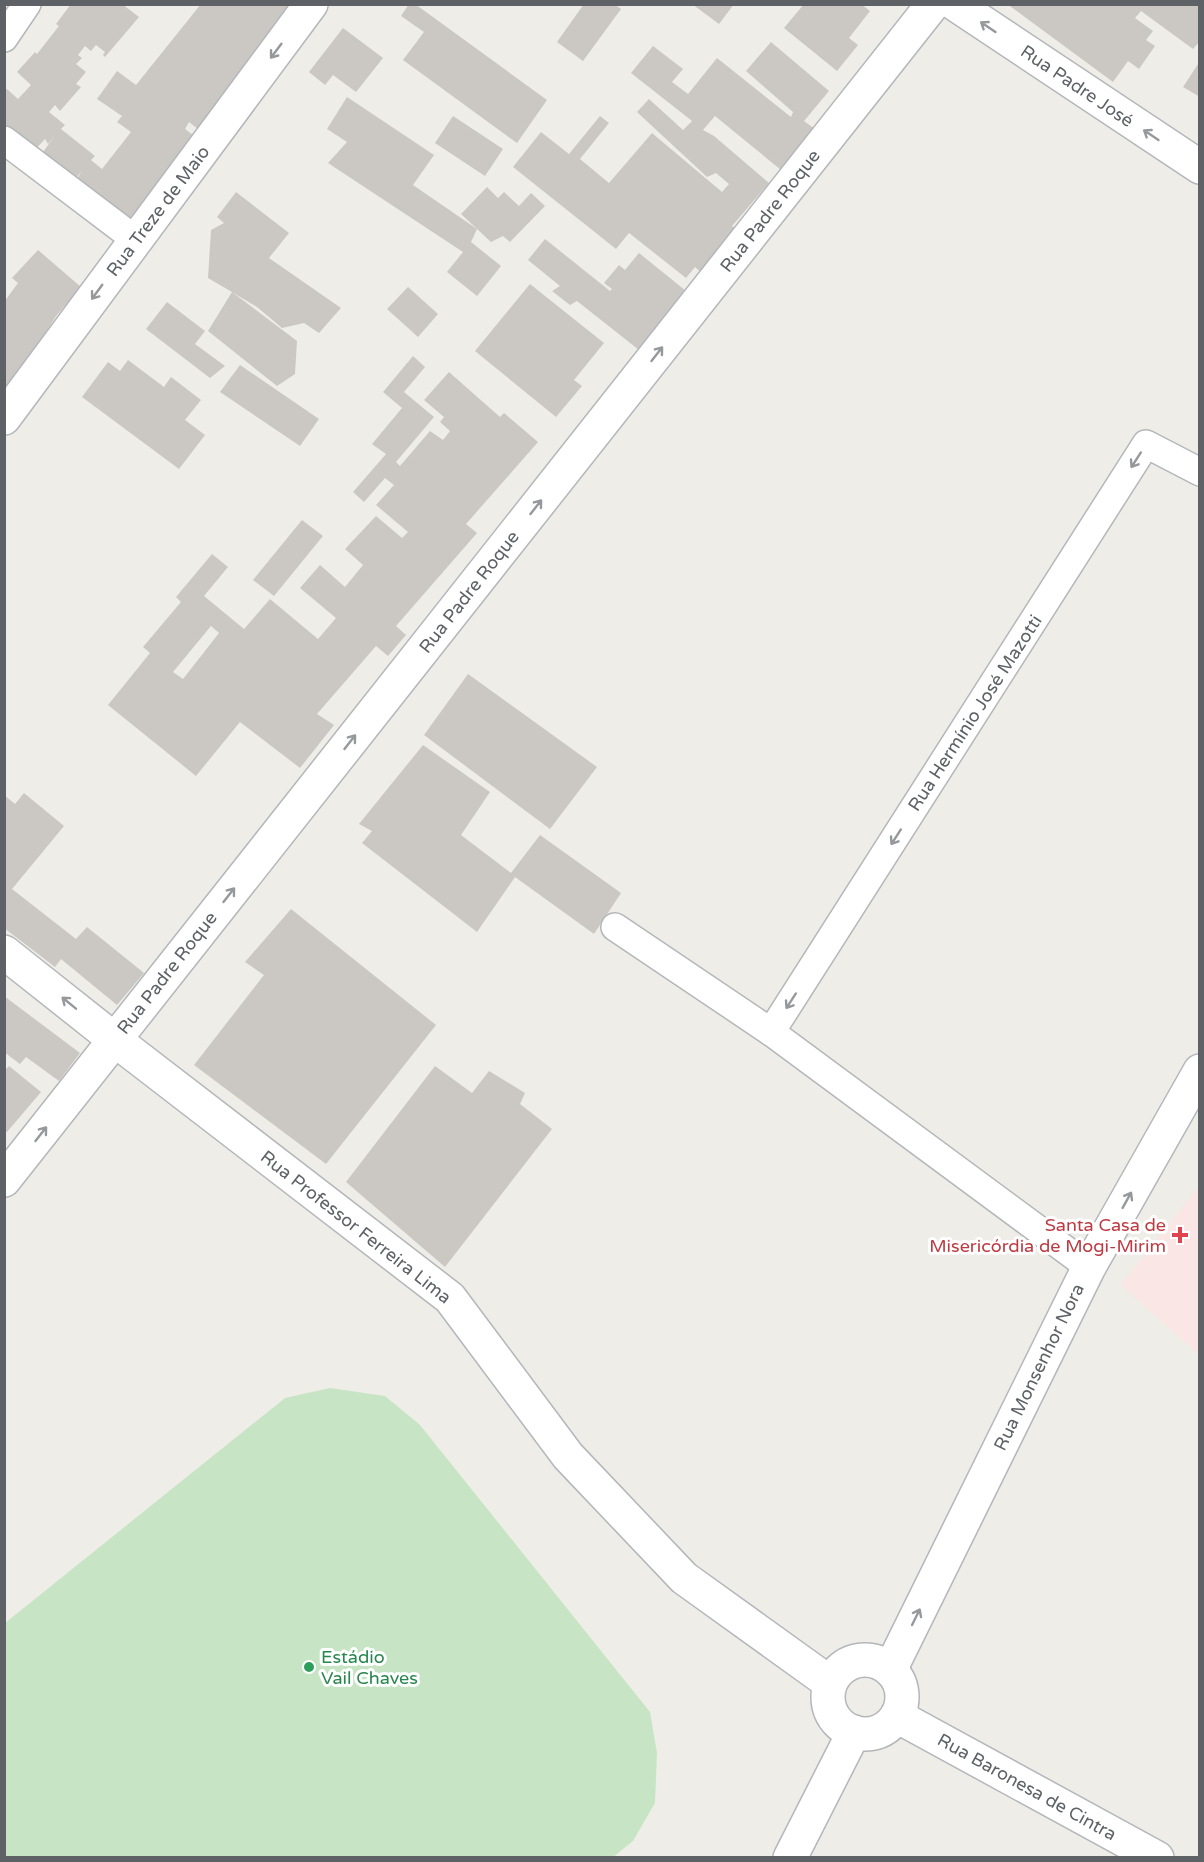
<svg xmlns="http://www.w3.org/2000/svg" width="1204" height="1862" viewBox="0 0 1204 1862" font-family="'Varela Round',sans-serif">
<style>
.medical{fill:#fae6e5}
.green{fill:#c7e5c5}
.building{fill:#cbc8c4;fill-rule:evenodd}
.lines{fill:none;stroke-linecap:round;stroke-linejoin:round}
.street-casing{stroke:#b4b7ba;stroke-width:30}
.secondary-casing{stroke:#b3b6ba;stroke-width:36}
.street{stroke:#fff;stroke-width:27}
.secondary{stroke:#fff;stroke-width:33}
.oneway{stroke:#96999c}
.health-dot{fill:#e0444e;stroke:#fff;stroke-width:2}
.leisure-dot{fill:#2e9e5b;stroke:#fff;stroke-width:2}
.labels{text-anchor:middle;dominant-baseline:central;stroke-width:6;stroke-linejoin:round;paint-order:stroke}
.street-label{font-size:18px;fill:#5e6266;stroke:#fff}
.health-label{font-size:18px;fill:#be3a42;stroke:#fff;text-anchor:end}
.leisure-label{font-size:18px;fill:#27864d;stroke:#fff;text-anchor:start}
</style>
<rect width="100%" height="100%" fill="#efede7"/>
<path class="medical" d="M1199,1186v169l-78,-70z"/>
<path class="green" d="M330,1388l55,8 35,29 230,287 7,41 -2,50 -22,38 -21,17 -607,-1v-234l280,-225z"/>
<g class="building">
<path d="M71,4h51l17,13 -34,40 -2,-2 2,-3 -9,-7 -5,6 -6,-5 -7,9 4,3 -6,6 10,8 -10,12 5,3 -21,24 -5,-6 -6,7 16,13 -4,4 34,27 -4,4 11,9 29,-37 -14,-10 5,-6 -25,-17 20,-28 19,14 65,-81h89l-92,125 -9,-7 -4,7 8,6 -65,87 -53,-40 7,-11 -9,11 -33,-26 14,-19 -6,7 -3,-5 -12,13 -29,-26v-34l3,-3 11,10 13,-14 -14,-13 18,-20 2,2 22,-28 -3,-2z"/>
<path d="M409,4h6l132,96 -30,43 -114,-83 21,-28 -23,-16z"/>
<path d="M584,4h30l7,5 -38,52 -26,-19z"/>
<path d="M692,4h42l-15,20z"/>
<path d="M804,4h57l9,7 -21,27 9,7 -21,26 -53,-43z"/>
<path d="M1007,4h193v37l-7,8 -52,-38 -6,7 18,13 -7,9 9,6 -16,23 -11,-8 -15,21z"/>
<path d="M343,28l40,30 -27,34 -23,-17 -8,10 -16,-13z"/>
<path d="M771,42l58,49 -25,30 11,8 -34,41 -66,-54 -12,14 11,6 55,47 -37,43 7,5 -36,43 -8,-7 -9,11 -57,-45 -13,16 -103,-82 28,-35 28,22 31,-38 9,7 -29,36 29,24 43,-50 70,59 7,-8 -13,-11 -9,4 -70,-65 12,-13 34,31 9,-9 -61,-48 22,-27 30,23 -11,13 16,12 29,-36 74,59 2,-5 -47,-41z"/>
<path d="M1200,61v36l-17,-10z"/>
<path d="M347,97l87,58 -21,30 64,44 -6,13 30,24 -24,30 -30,-24 16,-20 -135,-89 19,-21 -20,-13z"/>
<path d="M453,116l50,33 -18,27 -50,-33z"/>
<path d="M487,187l11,11 6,-6 15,14 12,-13 14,13 -35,36 -7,-6 -12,6 -30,-28z"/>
<path d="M236,192l53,41 -20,25 72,50 -22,25 -15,-10 -22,5 -25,-21 -25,-15 65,49 -2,33 -18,12 -69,-55 24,-39 -24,-14 3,-48 13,-7 -7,-6z"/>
<path d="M545,239l65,52 2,-2 -8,-6 15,-18 6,5 14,-17 47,38 -47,59 -62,-49 -7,4 -18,-14 8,-5 -32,-26z"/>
<path d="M38,250l43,37 -25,29 -24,38 -28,54v-106l14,-19 -6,-5z"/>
<path d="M530,284l74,59 -30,37 8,6 -26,31 -81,-66z"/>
<path d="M408,287l30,27 -20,23 -31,-28z"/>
<path d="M167,302l38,29 -10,13 30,22 -15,12 -64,-49z"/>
<path d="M413,356l12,11 -21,25 30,25 -38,45 4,4 30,-35 13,9 7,-9 -10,-9 4,-5 -20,-17 25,-28 51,45 4,-4 34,29 -72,82 11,9 -81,93 10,9 -18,21 -12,-10 -59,68 17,11 -34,43 -60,-46 -44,54 -88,-71 42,-52 -7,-6 38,-45 -5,-5 36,-43 16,13 -24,29 40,33 26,-30 48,40 18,-21 -36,-30 20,-23 25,22 18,-22 -18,-16 31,-33 26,22 6,-6 -32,-27 18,-20 -9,-7 -21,24 -11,-10 33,-38 -14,-10 30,-36 -19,-16zM211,626l8,7 -36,46 -10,-7z"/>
<path d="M128,360l36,27 7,-10 30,23 -16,20 20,15 -26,34 -97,-72 26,-35 12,9z"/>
<path d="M240,365l79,54 -19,27 -80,-54z"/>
<path d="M302,520l21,16 -49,60 -21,-16z"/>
<path d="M468,674l129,93 -47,62 -126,-94z"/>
<path d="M423,745l67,47 -29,43 50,38 29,-38 81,58 -27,41 -79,-57 -38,55 -115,-89 10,-12 -13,-7z"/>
<path d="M24,793l40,33 -52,63 64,50 11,-12 57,46 -27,32 -56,-46 -6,8 -51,-39v-133l11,9z"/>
<path d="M291,909l145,116 -110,139 -132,-99 70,-90 -19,-13z"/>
<path d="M4,996l76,57 -21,28 -33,-24 -6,7 -16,-12z"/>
<path d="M9,1066l32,26 -34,40 -3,-1v-60z"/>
<path d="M435,1066l37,27 17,-22 36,22 -5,11 32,25 -107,138 -99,-85z"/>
</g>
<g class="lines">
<defs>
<g id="street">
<path d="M4,38l23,-34"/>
<path d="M4,140l132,100"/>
<path d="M615,927l156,105 318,235"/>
<path d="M771,1032l375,-588 54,28"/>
</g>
<g id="secondary">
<path d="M955,4l245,163"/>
<path d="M4,418l307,-414"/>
<path d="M4,952l111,88 335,258 118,158 116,122 146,105"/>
<path d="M4,1180l929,-1176"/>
<circle cx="865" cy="1697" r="37"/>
<path d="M890,1670l199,-403 111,-196"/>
<path d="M897,1716l260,142"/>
<path d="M790,1858l64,-126"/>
</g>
</defs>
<use href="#street" class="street-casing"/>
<use href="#secondary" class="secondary-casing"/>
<use href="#street" class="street"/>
<use href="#secondary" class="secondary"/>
</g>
<defs><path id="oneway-shaft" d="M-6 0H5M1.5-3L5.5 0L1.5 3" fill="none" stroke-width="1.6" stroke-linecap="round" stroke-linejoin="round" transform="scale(1.5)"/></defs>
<g class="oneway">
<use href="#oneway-shaft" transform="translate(988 27) rotate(-146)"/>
<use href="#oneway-shaft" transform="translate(276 51) rotate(127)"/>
<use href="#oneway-shaft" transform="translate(1151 135) rotate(-146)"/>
<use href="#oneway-shaft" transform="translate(97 292) rotate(126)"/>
<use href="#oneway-shaft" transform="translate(657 354) rotate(-52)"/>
<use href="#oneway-shaft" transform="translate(1136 460) rotate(123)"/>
<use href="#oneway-shaft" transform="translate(536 507) rotate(-52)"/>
<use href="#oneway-shaft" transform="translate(350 742) rotate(-52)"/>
<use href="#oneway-shaft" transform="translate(896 837) rotate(123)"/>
<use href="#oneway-shaft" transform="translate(229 895) rotate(-52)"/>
<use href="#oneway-shaft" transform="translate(791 1001) rotate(123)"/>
<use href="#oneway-shaft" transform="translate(69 1003) rotate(-141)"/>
<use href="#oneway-shaft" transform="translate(41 1134) rotate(-52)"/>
<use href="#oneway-shaft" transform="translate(1127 1200) rotate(-61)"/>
<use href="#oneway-shaft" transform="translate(916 1617) rotate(-64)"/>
</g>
<path class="health-dot" d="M1177 1226h6v6h6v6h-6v6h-6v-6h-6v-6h6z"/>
<circle class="leisure-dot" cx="309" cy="1667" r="6"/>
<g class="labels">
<g class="street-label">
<text transform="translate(1077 86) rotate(34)">Rua Padre José</text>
<text transform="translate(158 211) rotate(-53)">Rua Treze de Maio</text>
<text transform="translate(770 211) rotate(-52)">Rua Padre Roque</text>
<text transform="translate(469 592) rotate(-52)">Rua Padre Roque</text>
<text transform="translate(975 713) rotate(-57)">Rua Hermínio José Mazotti</text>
<text transform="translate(167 973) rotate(-52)">Rua Padre Roque</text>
<text transform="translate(356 1227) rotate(38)">Rua Professor Ferreira Lima</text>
<text transform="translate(1039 1367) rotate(-64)">Rua Monsenhor Nora</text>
<text transform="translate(1027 1787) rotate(29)">Rua Baronesa de Cintra</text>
</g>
<g class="health-label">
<text x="1166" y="1225">Santa Casa de<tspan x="1166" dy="21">Misericórdia de Mogi-Mirim</tspan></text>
</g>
<g class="leisure-label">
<text x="321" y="1657">Estádio<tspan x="321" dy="21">Vail Chaves</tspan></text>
</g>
</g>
<rect width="1204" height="1862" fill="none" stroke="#5e6266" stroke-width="12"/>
</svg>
